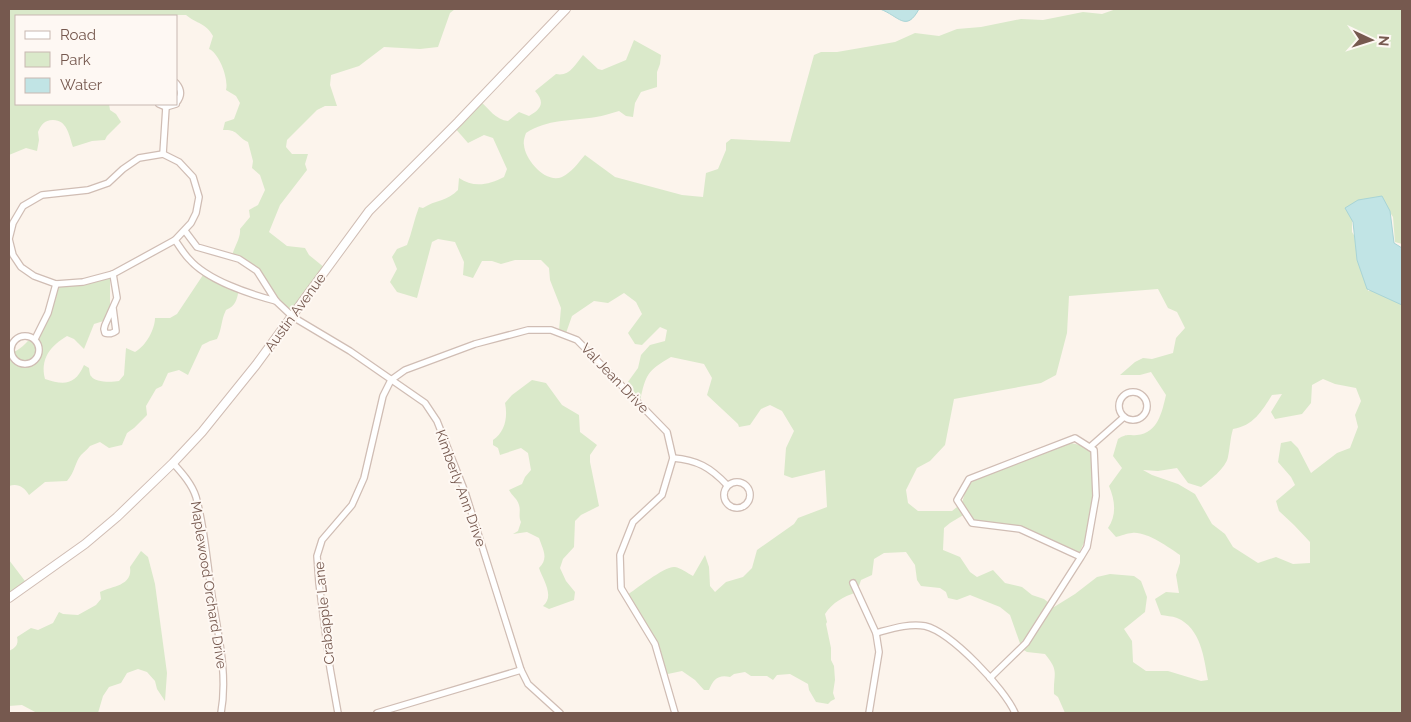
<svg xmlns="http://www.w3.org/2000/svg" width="1411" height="722" viewBox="0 0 1411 722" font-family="Raleway,sans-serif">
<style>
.green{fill:#dae9ca;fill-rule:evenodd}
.water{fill:#c1e4e5;stroke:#a8d4d6}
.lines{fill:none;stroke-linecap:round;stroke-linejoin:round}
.minor-casing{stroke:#d0bdb4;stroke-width:8}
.tertiary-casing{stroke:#d0bdb4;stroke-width:10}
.minor{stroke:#fff;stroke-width:5.5}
.tertiary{stroke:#fff;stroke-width:8}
.labels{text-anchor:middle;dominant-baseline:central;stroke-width:4;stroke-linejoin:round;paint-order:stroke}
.street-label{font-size:14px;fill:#76594f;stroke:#fef8f3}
</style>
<rect width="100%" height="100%" fill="#fcf4ec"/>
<g class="green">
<path d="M9,9h446l-5,4 -12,34 -18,2 -36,-2 -25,19 -28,9 -1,10 7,21h-12l-8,4 -30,30 -1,7 6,7h16l-3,10 2,6 -27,35 -11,27 18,14 18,2 4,7 16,13 -30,48 -24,-22 -11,-20 -28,-18c2,-9 9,-18 8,-27l10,-12 -1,-7 9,-5 7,-15 -5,-15 -8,-7 1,-7 -5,-19c-12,-6 -10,-13 -25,-12l2,-8 9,-3 6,-16 -4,-7 -10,-6c3,-11 -7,-37 -17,-41l4,-13c-7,-13 -16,-12 -27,-21l-170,1v88h93l1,6 6,4 5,8 -14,14 -2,4 -13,1 -19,6c-4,-12 -6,-27 -20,-27 -9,0 -12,5 -15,12l1,8 -2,11 -11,-3 -17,7z"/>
<path d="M1116,9h286v235l-7,-2 -2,-25 -8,-12 -33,4v23l5,8 10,35 1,16 21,-1 3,8 10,7 -1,60 1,12 -1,121 1,1v214h-337l-7,-16 -4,-3c-1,-21 6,-22 -9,-40l-18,-2 -5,-3 -12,-34 -10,-8 -30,-12 -13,5 -9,-2 -2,-6 -6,-4 -19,-2 -4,-6 -2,-15 -9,-13 -22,1 -10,6 -2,16 -11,5 -4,12c-14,5 -24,10 -32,22l2,8 -1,2 5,24v12l3,6 1,14 -2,13 2,6 -4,2 -3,3 -12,-2 -7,-12 -1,-6 -18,-10 -13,1 -4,5 -6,-4h-16l-6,-4 -11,2 -4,3c-11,-3 -17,2 -21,13h-5l-9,-10 -13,-9 -19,4 -13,-40 -23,-40c9,-6 39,-30 48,-28 6,1 12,6 18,9l12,-21 4,12 1,19 5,6 11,-10 17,-5 9,-9 5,-18 37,-26 4,-6 29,-11 -2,-37 -33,8 -8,-3 2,-27 8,-17 -12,-20 -12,-6 -9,4 -11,16 -11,2 -1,-3 -31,-29 5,-17 -8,-14 -33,-7c-24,14 -25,17 -31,44l-15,-15 13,-18 3,-13 9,-10 15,-4 2,-11 -7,-3 -18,18 -7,-1 -7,-11 14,-19 -6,-12 -12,-9 -16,10 -14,-2 -22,15 -6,17 -7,-3 2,-22 -11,-28 -1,-12 -8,-8h-26l-14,4 -9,-3h-10l-9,17 -10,-3 1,-13 -9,-20 -17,-3 -6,3 -15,56 -20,-6 -7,-10 7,-13 -5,-12 5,-8 10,-4c5,-13 7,-25 12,-38l4,1c12,-8 25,-7 35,-18l1,-12c14,10 30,7 45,-1l3,-8 -14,-31 -9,-3 -16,8 -14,-16 26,-26c9,8 16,19 28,20l11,-9 10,4c13,-7 16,-14 6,-25l21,-17c13,3 19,-9 27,-19l15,14 4,1 24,-10 8,-20 27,15 -1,9 -3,8v15l-16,5 -6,11 -2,14 -7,-1 -7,-5c-8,2 -16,5 -23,6 -25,4 -49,2 -70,16 -1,3 -3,8 -2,12 1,15 22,39 38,32 10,-5 16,-14 23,-22l30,22 67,18 21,2 3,-24 12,-4 8,-19v-7l5,-4 59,3 24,-87 7,-3h16l58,-10 20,-9 24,3 18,-7 24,-2 40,-8 22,1 40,-8 19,2zM1158,289l10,19 9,4 8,16 -9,10 -3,15 -21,6 -9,-1 -8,4 -15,13h20l11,-3 15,23c-4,17 -8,38 -29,40 -9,1 -9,-2 -19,4l-5,17 9,12 -13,18c6,14 8,29 -1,42l8,9c5,-1 11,-4 16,-4 14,-2 36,14 48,22v8l-4,12 3,18 -13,-1 -11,7 6,16c5,1 11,1 16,3 24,10 27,40 31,62l-7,1 -33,-10h-22l-13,-9 -1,-21 -8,-12 21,-17 2,-15 -6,-16 -7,-5 -24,-2 -13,3 -22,17 -21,13 -10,-8 -12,-4 -10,-8 -17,-4 -12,-13 -16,7 -7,-5 -10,-15 -17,-7 1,-22 6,-5 15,-9 12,12 42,3 58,28 11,-22 9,-47 -1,-28 -8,-13 -21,-5 -87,35 -13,8 -5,18 -10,8h-34l-10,-8 -2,-13 11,-22 13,-7 15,-16 9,-46 87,-16 15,-8 11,-42 2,-37zM1323,379l12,5 21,4 5,13 -6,14 3,12 -8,21 -13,5 -26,20 -13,-25 -7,-7 -10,2 -3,19 13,15 4,8 -19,16 3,10 15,14 16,17v21l-17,1 -17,-7 -18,6 -25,-16 -8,-13 -13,-10 -17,-30 -17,-10 -26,-9 -9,-5 15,1 19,-3 11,15 13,4c8,-6 25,-19 27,-30 2,-9 2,-18 5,-28 20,-3 29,-18 39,-34l10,-1 -11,18 4,7 27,-5 9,-11 1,-18z"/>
<path d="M205,272l34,17c-2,10 -3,17 -13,21 -5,10 -4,19 -9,29l-7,2 -8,4 -14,30 -9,-5 -11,3 -6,13 -6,3 -10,17 1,9 -13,13 -7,5 -5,12 -13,3 -9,-6 -10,4c-3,4 -5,5 -9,9 -6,7 -6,17 -14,26l-22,1 -16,13c-5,-8 -11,-12 -20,-9v-133c14,0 33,-29 38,-41 4,-8 5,-19 7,-27l18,-4 38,-5v43l-16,5 -10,25 -10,-10 -7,-3c-17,10 -27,23 -22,43 18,6 30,7 39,-14l5,3c0,0 1,8 2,8 4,7 21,6 28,5l5,-6 2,-27 9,4c11,-6 20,-23 20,-34h15l7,-4z"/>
<path d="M532,380l14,3 16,22 17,10 1,17 17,13 -7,10v7l9,44 -18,9 -6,6 -1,26 -11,12 -3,9 6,13 9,11 -1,8 -25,9 -6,-3c12,-10 0,-26 -4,-38 10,-10 4,-18 0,-30l-12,-6 -14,2 5,-3 3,-9c-3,-6 0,-11 -2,-17 -2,-7 -7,-9 -10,-15l13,-6 3,-7 6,-7 -3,-17 -7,-5 -21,7 -2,-7 -5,-3v-5c12,-8 15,-23 12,-37l7,-8z"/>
<path d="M141,551l7,6 7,27 12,89 -2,28 -8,-12 -2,-8 -8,-9 -9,-3 -11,4 -6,10 -12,4 -6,9 -5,17h-61l-15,-8 -13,1v-55c6,-3 10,-6 8,-14l14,-9 7,2 15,-7 6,-11 4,2 15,1 18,-10 5,-6 -1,-7c12,-6 33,-6 30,-25z"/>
<path d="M9,560l19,25 -19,14z"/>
</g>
<g class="water">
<path d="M880,9h39c-13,24 -20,7 -39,0z"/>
<path d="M1382,196l8,15 4,32 8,5v57l-35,-16 -10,-29 -4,-38 -8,-14 13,-8z"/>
</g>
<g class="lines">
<defs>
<g id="minor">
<path d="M176,83c6,7 6,13 0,20"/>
<path d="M159,104l7,3 10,-3"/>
<path d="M163,154l16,8 14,15 6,20 -3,16 -5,10 -16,17 -62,34 -30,8 -27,2 -22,-8 -13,-9 -8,-12 -4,-16 4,-16 10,-17 19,-11 46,-5 20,-7 15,-14 16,-11z"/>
<path d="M163,154l3,-47"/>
<path d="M185,231l12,16 42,12 18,12 19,30 17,16 57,34 75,52 12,18 28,71 56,178 7,14 32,29"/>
<path d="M175,240c5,7 9,14 14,19 18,21 60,35 87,42"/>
<path d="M113,308l3,23c-4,3 -6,3 -11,2l-1,-4 1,-4 12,-27 -4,-24"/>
<circle cx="25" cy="350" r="14"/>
<path d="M35,339l13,-26 8,-29"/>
<circle cx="1133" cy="406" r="14"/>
<path d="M1090,447l34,-30"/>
<path d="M673,458c24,2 37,9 54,27"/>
<path d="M173,463c9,10 19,21 23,34 9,32 11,66 16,99 6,38 16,78 9,117"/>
<circle cx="737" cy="495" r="13"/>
<path d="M853,583l23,50 3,19 -10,61"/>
<path d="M876,633c15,-4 33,-10 49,-7 26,6 80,63 90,87"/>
<path d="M990,678l36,-35 7,-11 48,-75 6,-10 9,-51 -2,-46 -19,-12 -106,41 -12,21 15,23 48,6 61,28"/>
<path d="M338,713l-8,-45 -11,-85 -2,-27 5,-16 30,-35 12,-27 19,-82 8,-16 14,-10 70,-26 53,-14h23l26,10 90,92 6,26 -11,37 -29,27 -13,33 1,33 34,56 20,69"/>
<path d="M377,713l144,-43"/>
</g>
<path id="tertiary" d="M9,598l76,-54 32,-27 56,-54 29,-31 54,-67 113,-154 89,-89 108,-113"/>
</defs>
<use href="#minor" class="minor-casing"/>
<use href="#tertiary" class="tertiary-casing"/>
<use href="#minor" class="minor"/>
<use href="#tertiary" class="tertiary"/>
</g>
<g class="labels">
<g class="street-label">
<text transform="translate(295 312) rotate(-54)">Austin Avenue</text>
<text transform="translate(615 378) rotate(46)">Val Jean Drive</text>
<text transform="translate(461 488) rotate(70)">Kimberly Ann Drive</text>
<text transform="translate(209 585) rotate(81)">Maplewood Orchard Drive</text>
<text transform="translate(324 613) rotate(-96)">Crabapple Lane</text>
</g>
</g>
<rect width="1411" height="722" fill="none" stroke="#76594f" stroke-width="20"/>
<rect x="15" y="15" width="162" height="90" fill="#fef8f3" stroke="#c8b8b1"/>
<rect x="25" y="31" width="25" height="8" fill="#ffffff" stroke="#c8b8b1"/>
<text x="60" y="40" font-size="15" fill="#76594f">Road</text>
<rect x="25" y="52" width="25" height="15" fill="#dae9ca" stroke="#c8b8b1"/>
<text x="60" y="65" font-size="15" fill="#76594f">Park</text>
<rect x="25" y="78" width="25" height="15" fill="#c1e4e5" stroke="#c8b8b1"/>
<text x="60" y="90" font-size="15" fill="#76594f">Water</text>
<g transform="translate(1371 40) rotate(94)" stroke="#fef8f3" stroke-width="4" paint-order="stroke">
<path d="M0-4L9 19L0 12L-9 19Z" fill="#76594f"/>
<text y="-8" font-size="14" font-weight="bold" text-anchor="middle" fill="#76594f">N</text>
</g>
</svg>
